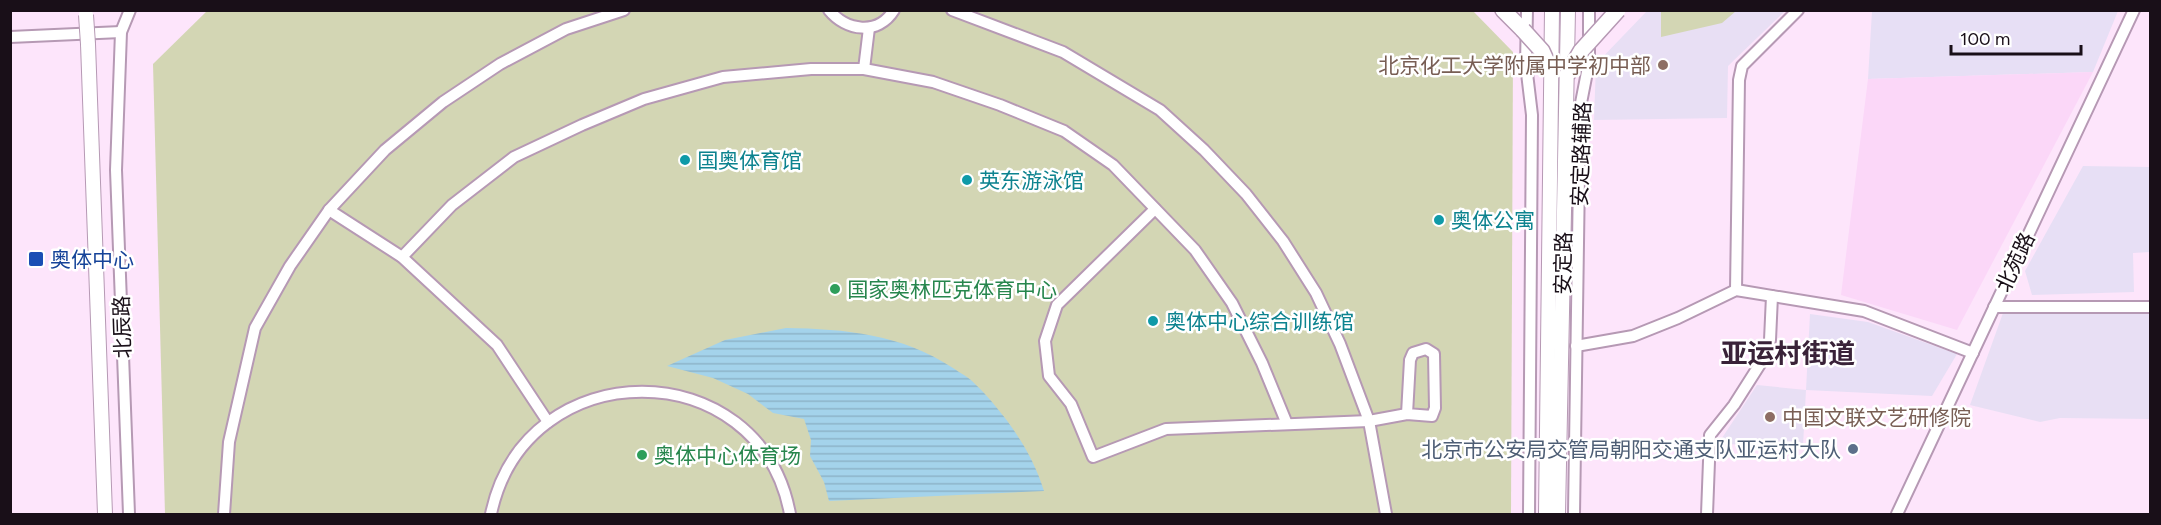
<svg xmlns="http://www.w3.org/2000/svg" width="2161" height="525" viewBox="0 0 2161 525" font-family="Figtree,'Noto Sans SC',sans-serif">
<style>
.commercial{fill:#e7dff5}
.built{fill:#fbd7f8}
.education{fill:#e8dff4}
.park{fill:#d3d6b4}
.water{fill:url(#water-rules)}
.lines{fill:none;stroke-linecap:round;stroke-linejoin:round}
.minor-casing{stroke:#b699b4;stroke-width:14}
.major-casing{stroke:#b699b4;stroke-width:16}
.highway-casing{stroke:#b699b4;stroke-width:18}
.minor{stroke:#fff;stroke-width:10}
.major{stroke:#fff;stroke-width:14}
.highway{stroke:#fff;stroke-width:15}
.major-bridge-casing{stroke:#b699b4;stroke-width:16;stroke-linecap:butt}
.highway-bridge-casing{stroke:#b699b4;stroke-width:18;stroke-linecap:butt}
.major-bridge{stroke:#fff;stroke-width:14}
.highway-bridge{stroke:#fff;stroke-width:15}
.education-dot{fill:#8d6e63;stroke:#fff;stroke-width:2}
.culture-dot{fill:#0f9aa8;stroke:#fff;stroke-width:2}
.transit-dot{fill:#1a4fb4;stroke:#fff;stroke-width:2}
.leisure-dot{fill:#2e9e5b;stroke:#fff;stroke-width:2}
.service-dot{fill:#5c6f8a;stroke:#fff;stroke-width:2}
.labels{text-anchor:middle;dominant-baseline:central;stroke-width:5;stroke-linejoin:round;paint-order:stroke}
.education-label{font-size:21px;fill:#785e54;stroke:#fff;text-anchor:end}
.street-label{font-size:21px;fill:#190f18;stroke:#fff}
.culture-label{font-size:21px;fill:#0d838f;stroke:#fff;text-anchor:start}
.transit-label{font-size:21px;fill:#164399;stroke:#fff;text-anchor:start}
.leisure-label{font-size:21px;fill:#27864d;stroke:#fff;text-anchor:start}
.service-label{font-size:21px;fill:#4e5e75;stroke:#fff;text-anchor:end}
.district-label{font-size:27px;font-weight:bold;fill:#392238;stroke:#fff}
</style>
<defs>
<pattern id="water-rules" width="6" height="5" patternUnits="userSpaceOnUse" patternTransform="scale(1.5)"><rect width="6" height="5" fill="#a4d3eb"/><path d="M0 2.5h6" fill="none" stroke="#8db4c9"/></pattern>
</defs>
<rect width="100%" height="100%" fill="#fde5fb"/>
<g class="commercial">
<path d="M1872,11v-1l246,1 -25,61 -225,7z"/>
<path d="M2083,166l67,1v85l-17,1 1,39 -102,3 -7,-24z"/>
<path d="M1810,314l58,8 89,32 -25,42 -126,-6z"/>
</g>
<path class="built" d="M2093,72l-136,258 -116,-35 27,-216z"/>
<g class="education">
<path d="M1647,11h138l-57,55 -1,52 -133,2 2,-56z"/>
<path d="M2003,313h147v106l-90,-1 -20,4 -70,-17z"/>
<path d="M1757,385l49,5 -3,56 -85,-2z"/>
</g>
<g class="park">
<path d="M208,10l1265,1 40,41 -2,462h-1346l-12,-450z"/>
<path d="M1661,11v-1l75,1 -14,12 -61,14z"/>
</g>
<path class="water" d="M786,328c60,1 115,6 167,40 7,5 16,9 22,16 12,11 23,25 33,38 16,22 28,43 36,69l-215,10 -5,-19 -14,-26 1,-16 -7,-21 -31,-6 -25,-19 -35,-16 -46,-12 58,-26z"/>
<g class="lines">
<defs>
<g id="minor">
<path d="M829,10c17,21 49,26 65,0"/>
<path d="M952,10l111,42 97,58 44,40 42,44 37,47 33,52 24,51 29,77 17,93"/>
<path d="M1527,10l-1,55 6,50 -3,399"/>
<path d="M10,37l111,-5"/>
<path d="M864,69l5,-41"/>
<path d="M1155,209l-98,96 -12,36 4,35 22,28 22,53 73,-28 203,-8 38,-7 25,2 3,-8 -1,-54 -8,-5 -13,4 -3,7 -3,54"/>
<path d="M329,210l73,47 95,88 51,77"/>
<path d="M402,257l50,-52 62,-48 68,-32 62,-26 79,-22 88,-8h53l69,13 67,23 64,26 49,34 82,85 37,53 30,60 25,61"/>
<path d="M1736,290l3,-210 3,-14 56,-56"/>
<path d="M1994,307h156"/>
<path d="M1576,346l57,-10 45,-18 58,-28 128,21 109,42"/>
<path d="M129,514l-13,-344 5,-138 9,-22"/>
<path d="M224,514l5,-72 26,-114 35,-62 39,-56 56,-60 58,-48 57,-38 66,-35 58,-19"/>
<path d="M491,514c34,-163 269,-163 299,0"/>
<path d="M1574,514l6,-406 9,-46v-52"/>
<path d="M1707,514l3,-79 24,-30 28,-44 8,-21 2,-44"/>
<path d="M1897,514l237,-504"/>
</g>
<g id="major">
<path d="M88,44l17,470"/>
<path d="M1546,514l6,-504"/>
<path d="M1558,514l10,-504"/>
</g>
<path id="highway" d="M1503,10l20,20"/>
</defs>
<use href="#minor" class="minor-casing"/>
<use href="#major" class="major-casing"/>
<use href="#highway" class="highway-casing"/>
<use href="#minor" class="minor"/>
<use href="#major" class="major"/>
<use href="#highway" class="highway"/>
<defs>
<path id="major-bridge" d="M86,15l2,29"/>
<g id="highway-bridge">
<path d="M1523,30l19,21 10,22"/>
<path d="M1567,75l14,-24 37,-41"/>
</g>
</defs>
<use href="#major-bridge" class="major-bridge-casing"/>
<use href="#highway-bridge" class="highway-bridge-casing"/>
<use href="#major-bridge" class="major-bridge"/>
<use href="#highway-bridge" class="highway-bridge"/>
</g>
<g class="education-dot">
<circle cx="1663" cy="65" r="6"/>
<circle cx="1770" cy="417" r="6"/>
</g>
<g class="culture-dot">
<circle cx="685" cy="160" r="6"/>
<circle cx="967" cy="180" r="6"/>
<circle cx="1439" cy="220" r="6"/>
<circle cx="1153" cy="321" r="6"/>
</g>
<rect class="transit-dot" x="28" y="251" width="16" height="16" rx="3"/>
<g class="leisure-dot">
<circle cx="835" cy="289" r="6"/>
<circle cx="642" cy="455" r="6"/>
</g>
<circle class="service-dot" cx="1853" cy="449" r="6"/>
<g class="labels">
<g class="education-label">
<text x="1651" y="65">北京化工大学附属中学初中部</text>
<text x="1782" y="417" text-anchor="start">中国文联文艺研修院</text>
</g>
<g class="street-label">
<text transform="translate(1581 154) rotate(-88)">安定路辅路</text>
<text transform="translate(2015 262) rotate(-65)">北苑路</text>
<text transform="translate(1563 263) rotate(-89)">安定路</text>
<text transform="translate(122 327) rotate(-92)">北辰路</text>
</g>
<g class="culture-label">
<text x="697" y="160">国奥体育馆</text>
<text x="979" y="180">英东游泳馆</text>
<text x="1451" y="220">奥体公寓</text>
<text x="1165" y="321">奥体中心综合训练馆</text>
</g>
<g class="transit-label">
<text x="50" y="259">奥体中心</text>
</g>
<g class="leisure-label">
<text x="847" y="289">国家奥林匹克体育中心</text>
<text x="654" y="455">奥体中心体育场</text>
</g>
<g class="service-label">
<text x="1841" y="449">北京市公安局交管局朝阳交通支队亚运村大队</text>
</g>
<g class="district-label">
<text x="1788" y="353">亚运村街道</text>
</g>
</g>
<rect width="2161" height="525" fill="none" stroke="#190f18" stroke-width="24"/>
<path d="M1951 45v9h130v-9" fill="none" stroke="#190f18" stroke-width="3"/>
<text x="1960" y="45" font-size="18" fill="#190f18" stroke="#ffffff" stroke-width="4.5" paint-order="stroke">100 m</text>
</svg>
